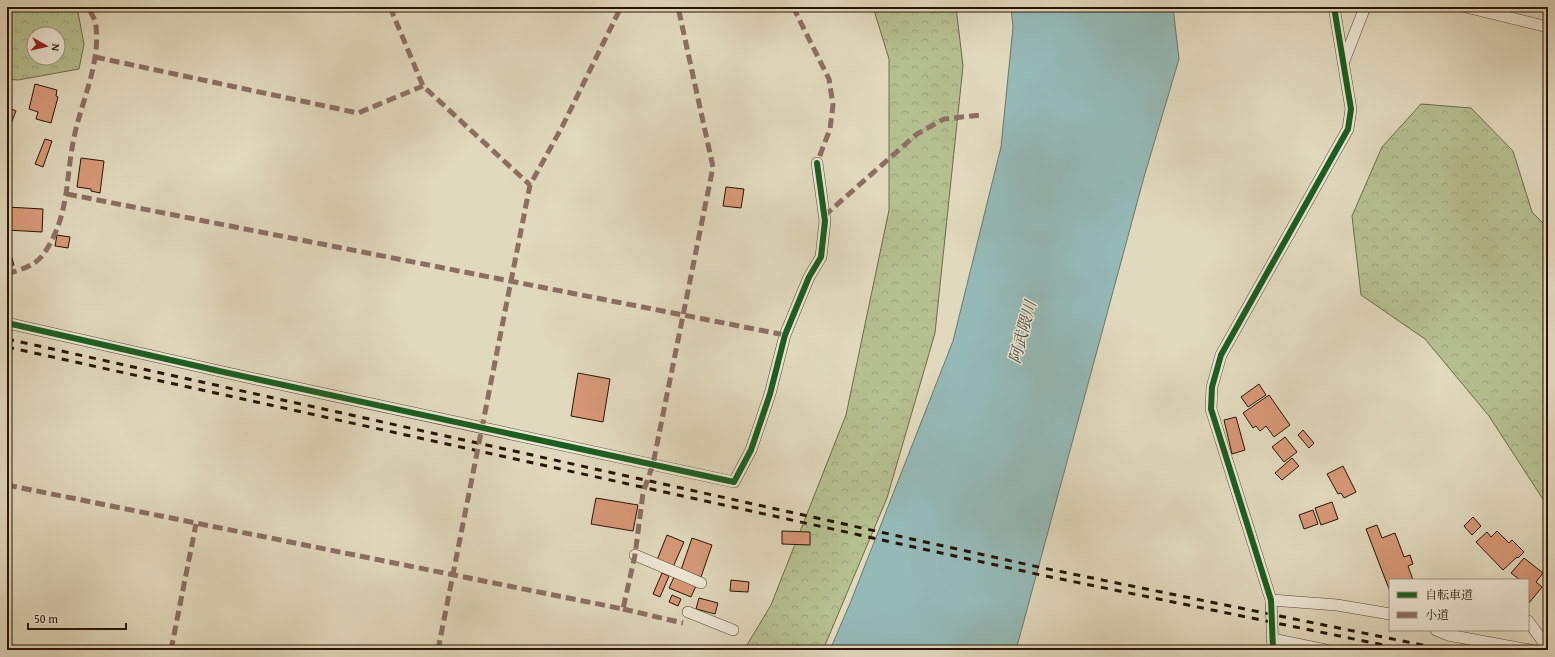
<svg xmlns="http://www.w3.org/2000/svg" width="1555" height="657" viewBox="0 0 1555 657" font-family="'Gentium Book Plus','Noto Serif JP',serif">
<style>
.forest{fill:url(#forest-crowns);stroke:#6e6a4a;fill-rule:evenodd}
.water{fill:#95b9b6;stroke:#69776f}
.building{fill:#d79877;stroke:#281405}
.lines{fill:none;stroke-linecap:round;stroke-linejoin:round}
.minor-casing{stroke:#564533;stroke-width:12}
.minor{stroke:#ece6d4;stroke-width:11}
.rail{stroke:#281405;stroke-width:3;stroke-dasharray:7 7;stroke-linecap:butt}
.quiet{stroke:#8d6e63;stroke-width:5;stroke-dasharray:10 5;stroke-linecap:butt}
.cycleway-casing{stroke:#ece6d4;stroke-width:8}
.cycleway{stroke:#1b5e20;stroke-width:6}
.labels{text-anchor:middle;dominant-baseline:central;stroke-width:3;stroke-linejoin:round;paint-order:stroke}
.water-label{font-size:16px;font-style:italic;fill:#4e4e43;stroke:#ece6d4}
</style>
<defs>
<pattern id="forest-crowns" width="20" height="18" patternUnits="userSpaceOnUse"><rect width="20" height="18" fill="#b5bf8f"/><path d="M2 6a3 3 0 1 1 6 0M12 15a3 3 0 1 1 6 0" fill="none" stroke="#9ca37a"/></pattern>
</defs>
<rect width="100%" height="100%" fill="#e1d9bd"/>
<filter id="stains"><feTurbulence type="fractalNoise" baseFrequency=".005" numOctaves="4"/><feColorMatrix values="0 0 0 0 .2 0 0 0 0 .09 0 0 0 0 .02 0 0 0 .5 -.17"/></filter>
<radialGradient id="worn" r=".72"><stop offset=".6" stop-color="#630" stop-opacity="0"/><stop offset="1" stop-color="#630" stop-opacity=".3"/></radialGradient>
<g class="forest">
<path d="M7,7h70l7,37 -5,25 -61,11 -11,-1zM34,34h24v24h-24z"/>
<path d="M873,7h83l7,59 -28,267 -48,165 -64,152h-79l27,-45 75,-190 43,-205v-151z"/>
<path d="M1421,104l50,4 42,43 19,61 16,16v279l-59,-91 -64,-77 -64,-44 -9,-79 30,-69z"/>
</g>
<path class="water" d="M1011,7h162l6,52 -35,118 -128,473h-186l21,-49 102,-260 48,-194 12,-120z"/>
<g class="building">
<path d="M35,84l22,6 -1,6 2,1 -7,26 -15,-4 2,-7 -9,-3z"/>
<path d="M7,107l9,4 -8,20 -1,-1z"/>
<path d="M45,139l7,2 -9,26 -8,-3z"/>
<path d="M81,158l23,3 -4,32 -9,-2v-2l-14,-2z"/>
<path d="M726,187l18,2 -3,19 -18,-2z"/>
<path d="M7,207l36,2 -1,23 -35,-2z"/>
<path d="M57,235l13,2 -2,11 -13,-2z"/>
<path d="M8,245l6,20 -7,2v-21z"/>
<path d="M578,373l32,6 -7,43 -32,-6z"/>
<path d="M1259,384l7,11 -18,12 -7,-10z"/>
<path d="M1269,395l21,30 -16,12 -8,-11 -6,5 -4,-5 -3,2 -10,-15z"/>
<path d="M1236,417l9,33 -13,4 -8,-34z"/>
<path d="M1303,430l11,13 -5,5 -11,-13z"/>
<path d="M1285,437l12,15 -13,10 -12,-15z"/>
<path d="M1292,458l7,8 -17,14 -7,-7z"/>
<path d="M1343,466l13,26 -12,6 -3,-5 -3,1 -11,-20z"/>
<path d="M596,498l42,7 -5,26 -42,-7z"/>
<path d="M1332,502l6,17 -17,6 -6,-17z"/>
<path d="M1313,510l5,14 -14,5 -5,-14z"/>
<path d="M1473,517l8,9 -9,9 -8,-9z"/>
<path d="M1377,525l5,13 13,-5 9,24 6,-2 3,9 -5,2 5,14h-23l-1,9 -23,-60z"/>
<path d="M782,531l28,1v13l-28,-1z"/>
<path d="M1497,531l12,12 3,-3 12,12 -6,6 -1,-1 -14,13 -27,-28 11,-10 4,5z"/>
<path d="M667,535l17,7 -11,25 -16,-7z"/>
<path d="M692,538l20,7 -11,32 -20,-7z"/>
<path d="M1524,558l19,15 -7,9 6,5 -13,16 -1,-23h-8l-9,-7z"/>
<path d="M662,573l7,3 -9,21 -7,-3z"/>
<path d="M674,577l22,9 -5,11 -22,-9z"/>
<path d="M731,580l18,2 -1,10 -18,-1z"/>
<path d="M672,595l9,4 -3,7 -9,-4z"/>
<path d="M699,598l19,5 -3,11 -19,-5z"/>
</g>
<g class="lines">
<defs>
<g id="minor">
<path d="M1466,7l82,20"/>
<path d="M1344,61l21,-54"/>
<path d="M7,323l221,50 506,109 17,-32 19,-56 15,-59 24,-58 12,-20 4,-36 -8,-58"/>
<path d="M635,555l66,28"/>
<path d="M1271,600l66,5 53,9"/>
<path d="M688,612l45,18"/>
<path d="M1528,621l14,19 5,10"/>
<path d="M1436,630l12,5 82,15"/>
<path d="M1272,639l54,11"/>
<path d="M1273,650l-2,-50 -60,-191 1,-22 9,-32 127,-226 3,-20 -17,-102"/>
</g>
</defs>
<use href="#minor" class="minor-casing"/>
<use href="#minor" class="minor"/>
<g class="rail">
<path d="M7,339l1036,229 404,82"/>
<path d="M7,347l1034,228 367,75"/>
</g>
<g class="quiet">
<path d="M390,7l33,79 107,99"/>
<path d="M793,7l36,72 4,26 -3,24 -13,34"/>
<path d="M95,57l263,56 65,-27"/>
<path d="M67,194l718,141"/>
<path d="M824,216l93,-82 27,-15 37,-4"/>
<path d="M7,274c15,-5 29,-8 38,-22 26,-40 20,-76 30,-119 8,-35 25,-70 21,-106 0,-7 -5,-14 -8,-20"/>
<path d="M7,485l616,124 12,-54 8,-62 10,-29 60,-297 -35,-160"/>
<path d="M623,609l60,14"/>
<path d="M7,648l11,2"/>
<path d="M171,650l25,-126"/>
<path d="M438,650l92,-465 32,-58 59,-120"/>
</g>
<defs>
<g id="cycleway">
<path d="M7,323l221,50 506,109 17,-32 19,-56 15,-59 24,-58 12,-20 4,-36 -8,-58"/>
<path d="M1273,650l-2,-50 -60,-191 1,-22 9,-32 127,-226 3,-20 -17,-102"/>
</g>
</defs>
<use href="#cycleway" class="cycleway-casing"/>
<use href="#cycleway" class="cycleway"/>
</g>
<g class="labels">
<g class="water-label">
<text transform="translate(1022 332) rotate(-75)">阿武隈川</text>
</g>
</g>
<rect width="1555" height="657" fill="none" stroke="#e1d9bd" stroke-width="24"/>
<rect x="8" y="8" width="1539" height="641" fill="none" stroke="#281405" stroke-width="2"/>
<rect x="12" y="12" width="1531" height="633" fill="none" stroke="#281405"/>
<rect x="1389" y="579" width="140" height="52" fill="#ece6d4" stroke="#9e9281"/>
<rect x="1397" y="592" width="20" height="6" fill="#1b5e20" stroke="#9e9281"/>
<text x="1425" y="599" font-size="12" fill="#281405">自転車道</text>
<rect x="1397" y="612" width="20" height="6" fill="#8d6e63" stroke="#9e9281"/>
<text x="1425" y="619" font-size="12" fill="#281405">小道</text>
<g transform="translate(46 46) rotate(98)"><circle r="19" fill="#ece6d4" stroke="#9e9281"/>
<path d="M0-3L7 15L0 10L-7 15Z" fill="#8f2418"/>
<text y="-6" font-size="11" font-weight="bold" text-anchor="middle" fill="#281405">N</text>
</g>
<path d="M28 623v6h98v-6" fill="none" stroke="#281405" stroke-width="2"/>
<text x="34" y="623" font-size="12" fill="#281405" stroke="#ece6d4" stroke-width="3" paint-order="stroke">50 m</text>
<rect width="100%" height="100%" filter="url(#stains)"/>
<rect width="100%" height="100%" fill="url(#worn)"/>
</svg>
